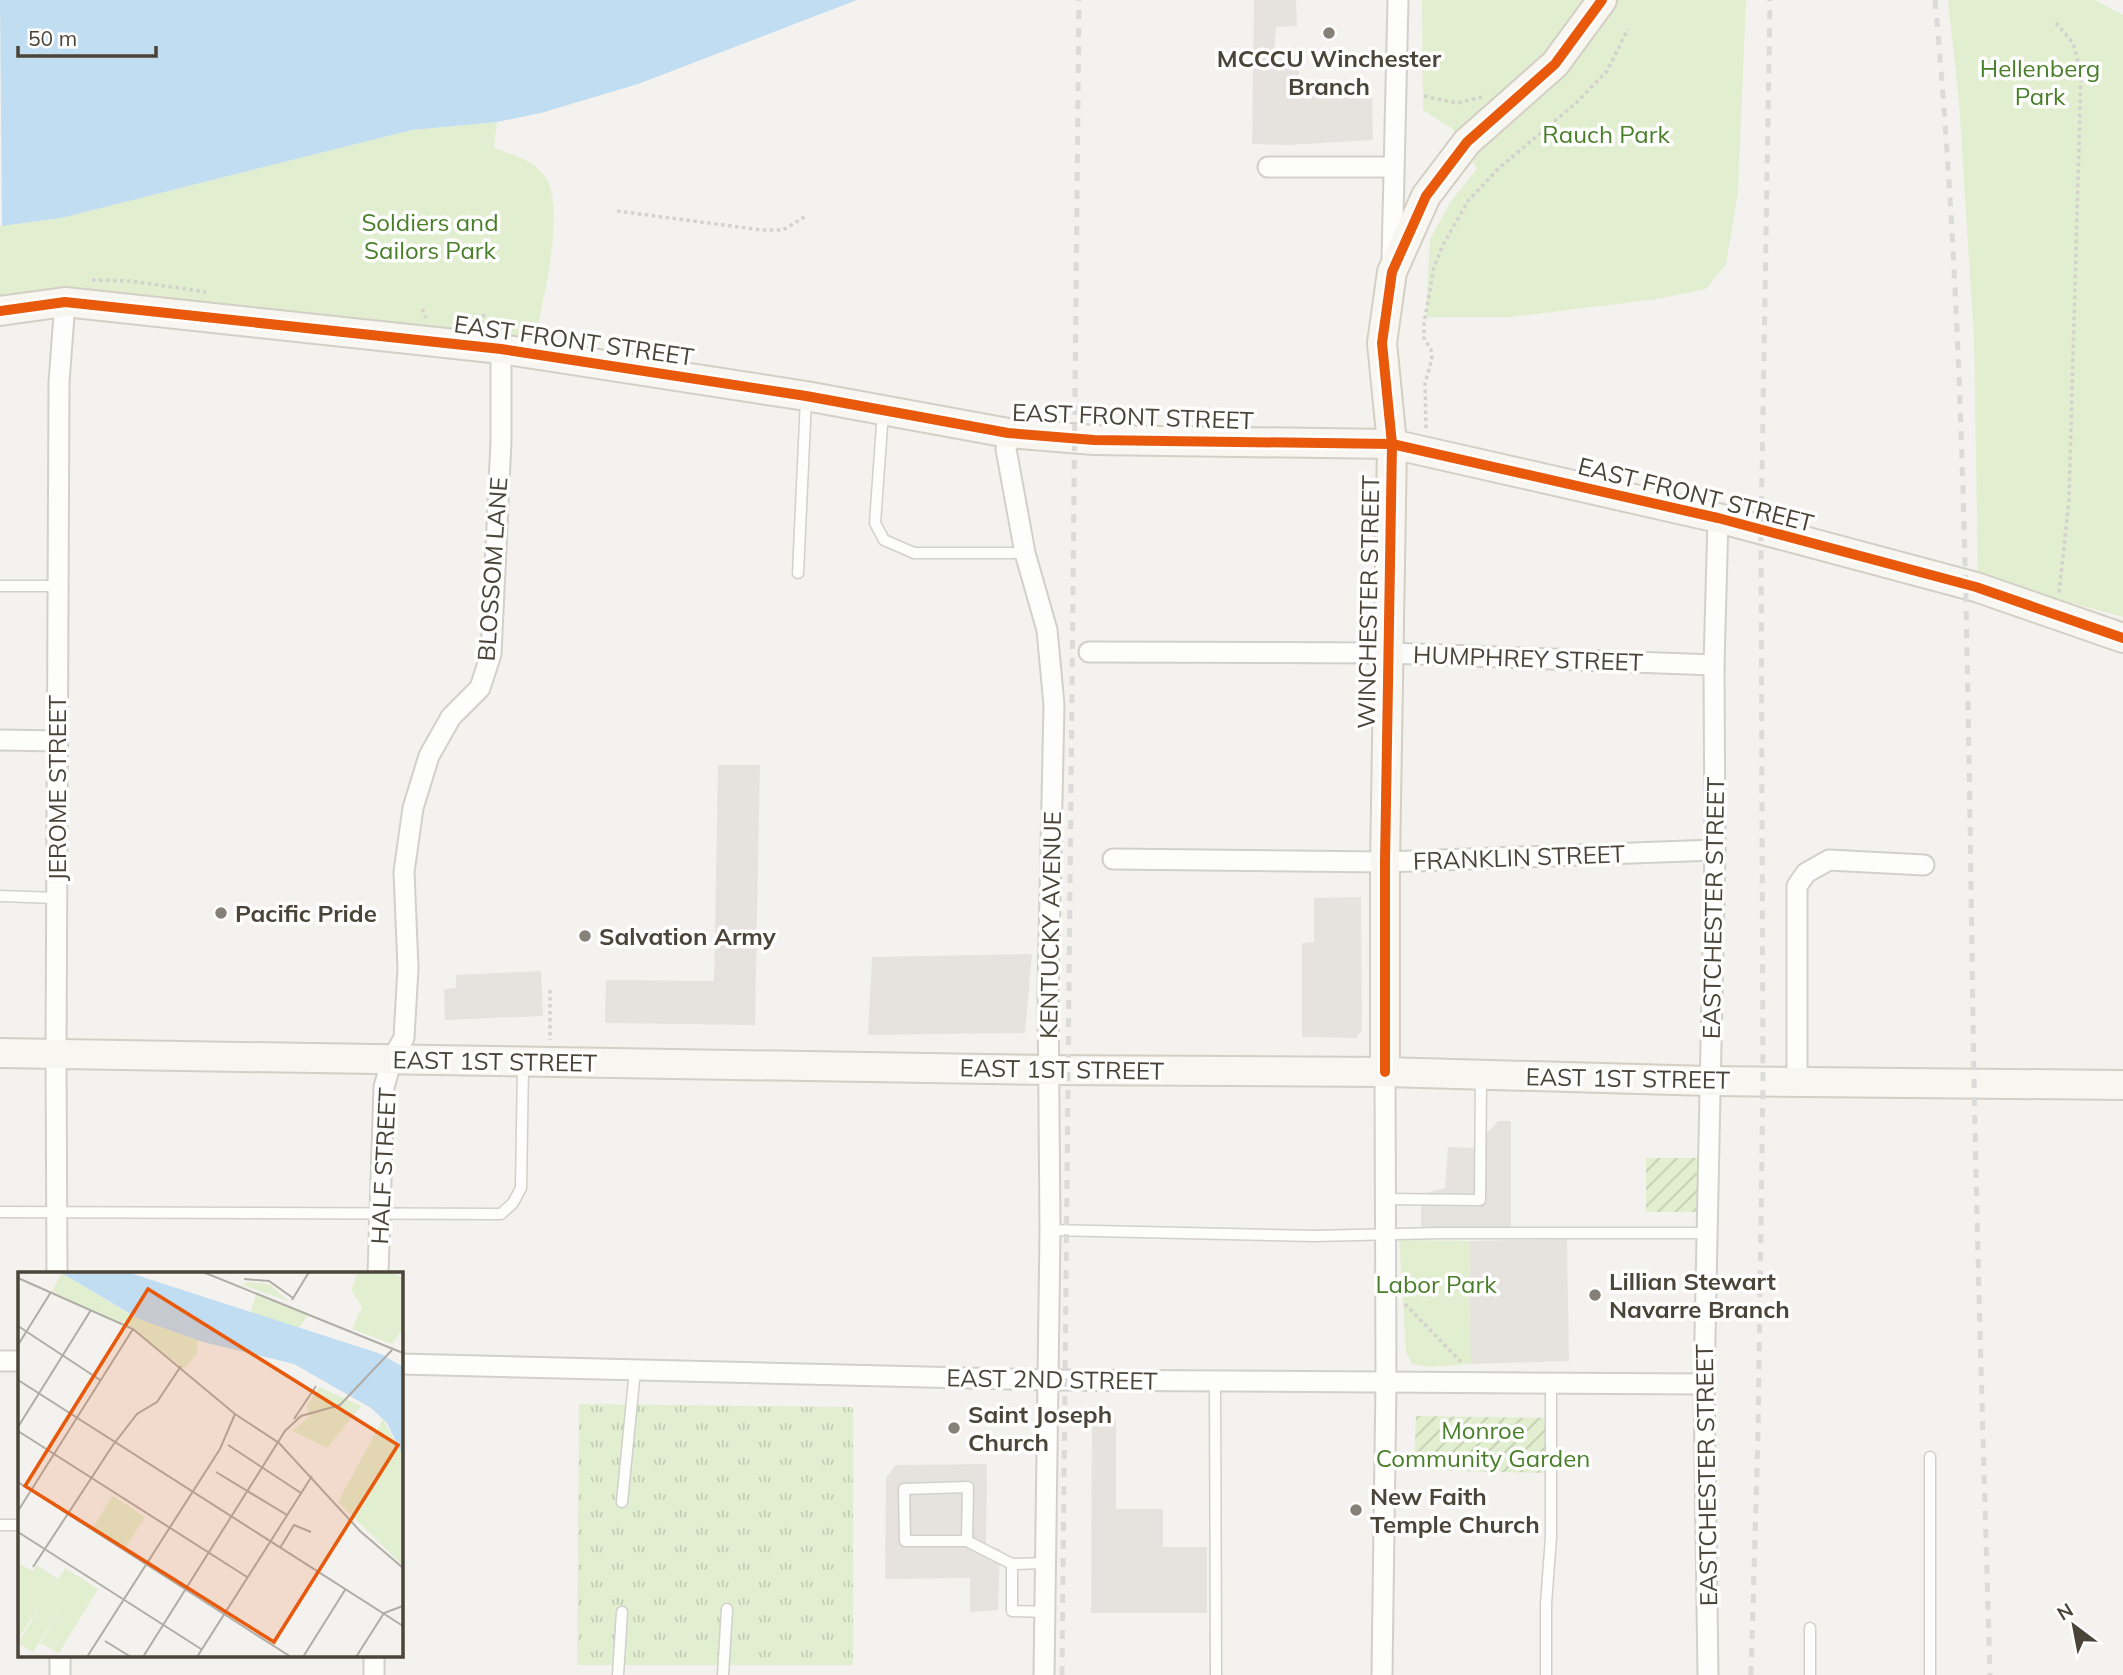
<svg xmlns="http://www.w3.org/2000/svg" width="2123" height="1675" viewBox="0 0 2123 1675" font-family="Mulish,sans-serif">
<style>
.grass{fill:url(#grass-tufts)}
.park{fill:#e1eecf}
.garden{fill:url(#garden-furrows)}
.parking{fill:#e6e3df}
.water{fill:#c0ddf1}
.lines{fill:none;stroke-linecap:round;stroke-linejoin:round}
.lane-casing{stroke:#d2d0cb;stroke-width:13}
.street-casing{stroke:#d2d0cb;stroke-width:23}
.secondary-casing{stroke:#d3cfc5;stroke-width:32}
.path{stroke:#d3d2cc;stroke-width:3.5;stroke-dasharray:3.5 3.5;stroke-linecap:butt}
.lane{stroke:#fdfdfc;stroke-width:10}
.street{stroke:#fdfdfc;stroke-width:19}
.secondary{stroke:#f7f6f1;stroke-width:28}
.rail{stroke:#dbdbda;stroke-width:5;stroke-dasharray:9 9;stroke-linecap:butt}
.cycleway-casing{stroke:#fff;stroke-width:15}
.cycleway{stroke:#e8590c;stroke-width:10}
.poi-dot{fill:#868178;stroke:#fff;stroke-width:2.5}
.labels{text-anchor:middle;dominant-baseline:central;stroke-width:7;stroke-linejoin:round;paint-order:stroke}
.poi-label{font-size:24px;font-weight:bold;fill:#4b4439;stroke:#fff;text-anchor:start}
.park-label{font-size:24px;fill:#4a7f2a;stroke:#fff}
.street-label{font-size:24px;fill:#4b4439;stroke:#fff}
.inset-road{fill:none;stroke:#b0aca6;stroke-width:2}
.view{fill:#e8590c;fill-opacity:0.15;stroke:#e8590c;stroke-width:3.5}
.inset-edge{fill:none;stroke:#4b4439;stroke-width:3.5}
</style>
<defs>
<pattern id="grass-tufts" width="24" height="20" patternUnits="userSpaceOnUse" patternTransform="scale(1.75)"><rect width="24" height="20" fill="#e1eecf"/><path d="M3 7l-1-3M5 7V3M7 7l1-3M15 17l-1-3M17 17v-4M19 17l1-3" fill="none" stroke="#c3cdb2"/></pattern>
<pattern id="garden-furrows" width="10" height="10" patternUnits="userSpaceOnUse" patternTransform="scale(1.75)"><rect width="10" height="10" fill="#e1eecf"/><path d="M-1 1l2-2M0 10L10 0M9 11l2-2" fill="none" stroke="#c3cdb2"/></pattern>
</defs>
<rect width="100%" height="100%" fill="#f4f2ee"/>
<path class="grass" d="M579,1404l274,3v258h-276z"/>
<g class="park">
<path d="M1422,0h324l-8,192 -12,72 -20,25 -49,10 -146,18h-85l4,-78 21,-38 26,-32 -24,-40 -30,-19z"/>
<path d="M1948,0h147l28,15v602l-145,-40 -4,-237 -15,-238z"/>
<path d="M497,122l-3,26c19,7 44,13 54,34 17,38 -8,129 -16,172l-467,-52 -65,9v-85l61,-8 351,-88z"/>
<path d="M1399,1240l70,1 2,123 -44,3 -15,-3 -6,-12z"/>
</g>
<g class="garden">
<rect x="1646" y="1158" width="52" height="54"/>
<path d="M1416,1416l135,2 -1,55 -136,-3z"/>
</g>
<g class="parking">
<path d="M1254,0h42l1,26 -21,1 -2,28h24l1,35 73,-1 1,51 -85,5 -36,-1z"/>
<path d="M718,765h42l-5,260 -150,-2 1,-43 108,1z"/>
<path d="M1361,897l1,133 -6,8 -54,-1v-94l12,-1v-44z"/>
<path d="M1032,954l-7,79 -157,2 4,-78z"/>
<path d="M541,971l2,45 -98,4 -1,-31 12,-1v-13z"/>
<path d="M1498,1121h13v107h-90v-34l24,-6 3,-41 26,1z"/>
<path d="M1567,1239l2,122 -98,3 -2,-123z"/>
<path d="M1092,1419h24v90h47v38h44v66h-116z"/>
<path d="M987,1464l-1,84 14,1 -2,61 -28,2v-34l-85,1 1,-101 10,-13z"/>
</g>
<path class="water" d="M0,0h857l-219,84 -97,29 -44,9 -85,8 -351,88 -59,8z"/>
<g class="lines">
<defs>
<g id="lane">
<path d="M883,411l-8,112 9,17 30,13h111"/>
<path d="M798,573l8,-174"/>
<path d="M0,586h59"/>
<path d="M0,896l57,2"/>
<path d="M1385,1199l95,1 1,-123"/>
<path d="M0,1212l501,2 12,-11 8,-15 2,-123"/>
<path d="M1050,1230l264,6 127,-3h266"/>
<path d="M1215,1381l1,294"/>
<path d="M1930,1457v218"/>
<path d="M622,1502l13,-132"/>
<path d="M0,1525h19"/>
<path d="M967,1541h-62l-1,-52 64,-2 -1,54 45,23"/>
<path d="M1045,1612l-33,-1v-47l33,-1"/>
<path d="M618,1675l4,-63"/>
<path d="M723,1675l4,-66"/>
<path d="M1546,1675v-71l5,-67v-154"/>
<path d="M1810,1675v-47"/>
</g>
<g id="street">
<path d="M1268,167h126"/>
<path d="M1392,260l6,-260"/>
<path d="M1008,433l-2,16 19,104 22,77 7,75 -6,285 2,240 -6,445"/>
<path d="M1089,652l299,1 326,12"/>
<path d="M0,740l58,1"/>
<path d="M1113,859l272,3 330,-12"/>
<path d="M1797,1082v-196l9,-13 23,-13 95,5"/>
<path d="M57,1274l-1,-220 3,-672 6,-80"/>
<path d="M378,1274l6,-187 8,-28 12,-21 4,-70 -4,-96 9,-64 16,-52 22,-39 29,-29 11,-34 10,-213v-92"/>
<path d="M0,1361h19"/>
<path d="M401,1364l647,16 656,4"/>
<path d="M60,1656v19"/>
<path d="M374,1656v19"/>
<path d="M1382,1675l4,-294 -1,-309"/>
<path d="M1708,1675l-4,-291 11,-534 -1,-185 4,-147"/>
</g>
<g id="secondary">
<path d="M0,311l65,-9 436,47 305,47 202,37 86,7 298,4 326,74 258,69 147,51"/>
<path d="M0,1053l1048,17 337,2 324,9 414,4"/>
<path d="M1385,1072v-210l7,-418 -10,-101 10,-71 34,-76 41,-54 88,-78 47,-64"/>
</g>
</defs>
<use href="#lane" class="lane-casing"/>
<use href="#street" class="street-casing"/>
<use href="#secondary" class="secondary-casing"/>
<g class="path">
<path d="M2056,23l17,20 8,29 -12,428 -10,93"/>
<path d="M1424,96l33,7 26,-6"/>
<path d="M617,211l145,19h21l23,-14"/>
<path d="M92,280l39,1 75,11"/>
<path d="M422,309l4,9"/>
<path d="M482,324l2,-10"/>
<path d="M1426,428l-1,-45 7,-24 -1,-9 -7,-12v-15l10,-56 9,-22 25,-44 30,-32 78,-66 31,-32 21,-42"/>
<path d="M550,990v50"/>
<path d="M1405,1304l58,60"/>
</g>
<use href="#lane" class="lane"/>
<use href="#street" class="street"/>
<use href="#secondary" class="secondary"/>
<g class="rail">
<path d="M1935,0c29,316 32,634 37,951 3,241 11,483 18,724"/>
<path d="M1062,1675l17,-1675"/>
<path d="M1751,1675l7,-241 5,-354 -2,-550 9,-530"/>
</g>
<defs>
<g id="cycleway">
<path d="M0,311l65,-9 436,47 305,47 202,37 86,7 298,4 326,74 258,69 147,51"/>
<path d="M1385,1072v-210l7,-418 -10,-101 10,-71 34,-76 41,-54 88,-78 47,-64"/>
</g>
</defs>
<use href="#cycleway" class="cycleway-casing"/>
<use href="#cycleway" class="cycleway"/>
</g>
<g class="poi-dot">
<circle cx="1329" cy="33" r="7"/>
<circle cx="221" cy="913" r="7"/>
<circle cx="585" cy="936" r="7"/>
<circle cx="1595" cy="1295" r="7"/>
<circle cx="954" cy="1428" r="7"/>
<circle cx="1356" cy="1510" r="7"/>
</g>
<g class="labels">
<g class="poi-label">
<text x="1329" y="58" text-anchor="middle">MCCCU Winchester<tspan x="1329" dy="28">Branch</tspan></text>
<text x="235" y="913">Pacific Pride</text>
<text x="599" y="936">Salvation Army</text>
<text x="1609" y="1281">Lillian Stewart<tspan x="1609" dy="28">Navarre Branch</tspan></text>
<text x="968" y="1414">Saint Joseph<tspan x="968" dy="28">Church</tspan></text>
<text x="1370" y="1496">New Faith<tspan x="1370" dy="28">Temple Church</tspan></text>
</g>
<g class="park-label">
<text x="2040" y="68">Hellenberg<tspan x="2040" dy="28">Park</tspan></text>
<text x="1606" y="134">Rauch Park</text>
<text x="430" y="222">Soldiers and<tspan x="430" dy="28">Sailors Park</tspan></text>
<text x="1436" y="1284">Labor Park</text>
<text x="1483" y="1430">Monroe<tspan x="1483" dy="28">Community Garden</tspan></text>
</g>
<g class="street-label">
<text transform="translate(574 340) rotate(8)">EAST FRONT STREET</text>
<text transform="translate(1133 416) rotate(2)">EAST FRONT STREET</text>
<text transform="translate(1696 494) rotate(14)">EAST FRONT STREET</text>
<text transform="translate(492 569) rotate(-86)">BLOSSOM LANE</text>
<text transform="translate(1368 602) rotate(-89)">WINCHESTER STREET</text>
<text transform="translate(1528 658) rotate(2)">HUMPHREY STREET</text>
<text transform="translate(57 788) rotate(-90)">JEROME STREET</text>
<text transform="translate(1519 857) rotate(-2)">FRANKLIN STREET</text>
<text transform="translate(1713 908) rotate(-89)">EASTCHESTER STREET</text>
<text transform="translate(1050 925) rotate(-89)">KENTUCKY AVENUE</text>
<text transform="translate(495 1061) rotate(1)">EAST 1ST STREET</text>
<text transform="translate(1062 1069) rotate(1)">EAST 1ST STREET</text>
<text transform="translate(1628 1078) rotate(1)">EAST 1ST STREET</text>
<text transform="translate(383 1166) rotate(-87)">HALF STREET</text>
<text transform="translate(1052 1379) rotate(1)">EAST 2ND STREET</text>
<text transform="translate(1706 1475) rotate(-91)">EASTCHESTER STREET</text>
</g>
</g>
<g transform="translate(18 1272)">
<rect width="385" height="385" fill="#f4f2ee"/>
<path d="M230,10l21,2 21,18 -47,-17zM95,224l32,21 -19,30 -33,-20z" fill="#e1eecf"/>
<path d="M0,291l15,8 4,-6 21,14 7,-11 33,21 -39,64 -19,-10 25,-41 -32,50 -15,-9 23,-38 -23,33z" fill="#e1eecf"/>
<path d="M340,0h34l11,7v49l-11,16 -40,-15 10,-22 -11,-17zM44,1l69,42 66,24v15l-13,15 -51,-40 -82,-37zM238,22l52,21 -9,13 -49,-13zM301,115l42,19 -34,42 -35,-17 17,-14 -2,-11zM365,147l20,37v110l-65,-64z" fill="#e1eecf"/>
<path d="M42,0h67l254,82 22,13v89l-16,-33 -16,-15 -77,-44 -91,-22 -64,-23z" fill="#c0ddf1"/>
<path class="inset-road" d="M185,0l200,81M0,6l115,51 102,85 44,29 81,88 43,37M226,7l25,2 24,17M274,28l17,-28M0,54l82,54M0,73l33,-53M0,108l385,246M276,147l22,-33M0,155l73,-117M0,159l229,146M210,173l73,48M198,200l71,43M0,210l273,175M0,239l115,-182M0,260l183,117M262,276l14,-23 17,7M15,295l80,-122 24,-31 20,-12 24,-36M87,369l26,16M69,385l133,-208 15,-35M125,385l142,-226 16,-15 39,-11 52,-55M179,385l115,-181M285,385l42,-67M338,385l28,-44 19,-7"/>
<path class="view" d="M130,17l250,156 -124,197 -249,-156z"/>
<rect width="385" height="385" class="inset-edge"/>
</g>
<g transform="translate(2074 1626) rotate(328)" stroke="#ffffff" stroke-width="5" paint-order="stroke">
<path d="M0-5L12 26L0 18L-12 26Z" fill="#4b4439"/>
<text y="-10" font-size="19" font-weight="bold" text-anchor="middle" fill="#4b4439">N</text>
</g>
<path d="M18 46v10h138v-10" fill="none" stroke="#4b4439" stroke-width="3.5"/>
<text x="28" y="46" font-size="21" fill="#4b4439" stroke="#ffffff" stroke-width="5" paint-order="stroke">50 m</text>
</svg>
